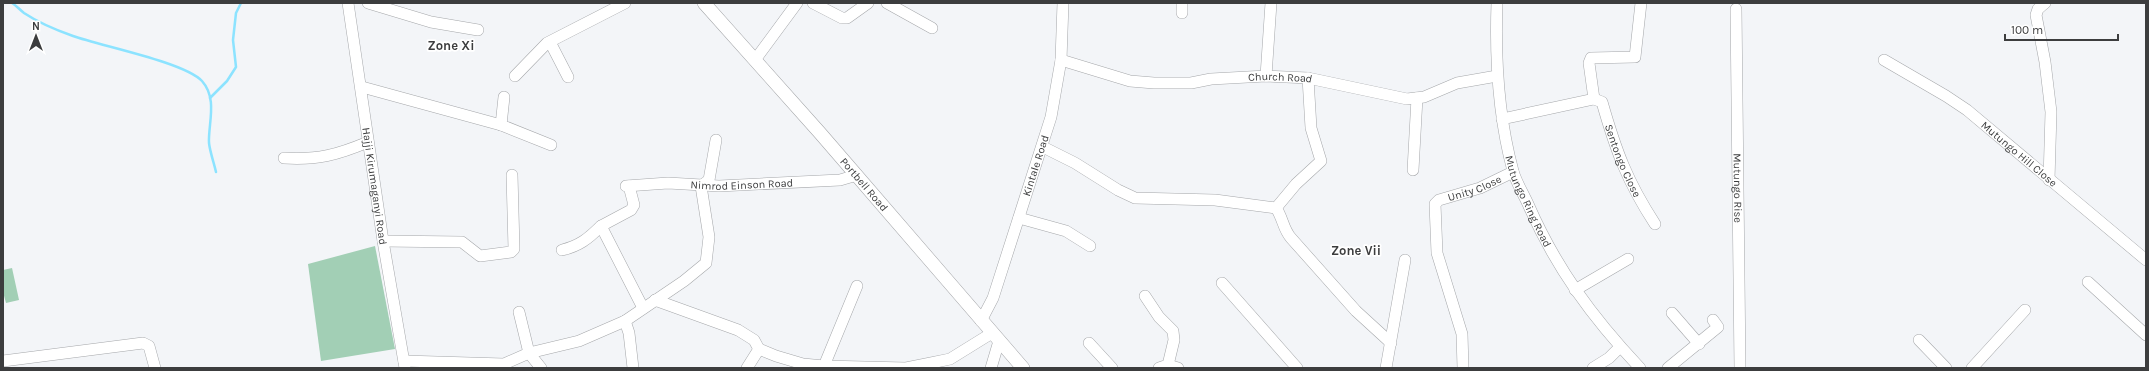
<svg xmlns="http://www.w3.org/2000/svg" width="2149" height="371" viewBox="0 0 2149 371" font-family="Karla,sans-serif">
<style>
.green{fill:#a2cfb5}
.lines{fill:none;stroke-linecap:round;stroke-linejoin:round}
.stream{stroke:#8ce3ff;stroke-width:2.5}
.minor-casing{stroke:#a5a7aa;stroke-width:12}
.major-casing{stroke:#a5a7aa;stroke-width:14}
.minor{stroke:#fff;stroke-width:11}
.major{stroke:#fff;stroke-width:13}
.labels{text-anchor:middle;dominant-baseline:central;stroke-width:3.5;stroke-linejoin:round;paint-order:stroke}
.street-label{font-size:11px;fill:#3c3d3e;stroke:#fff}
.quarter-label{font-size:13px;font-weight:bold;fill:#3c3d3e;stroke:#fff}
</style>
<rect width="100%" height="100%" fill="#f3f5f8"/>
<g class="green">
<path d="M375,246l20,103 -74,12 -13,-97z"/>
<path d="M12,268l7,32 -13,3 -3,-11v-22z"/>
</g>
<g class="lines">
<g class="stream">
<path d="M12,3c5,3 8,7 12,10 15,10 32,17 49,23 28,10 111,26 129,45 16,18 6,43 7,62 1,9 5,20 7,29"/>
<path d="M210,98l17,-17 9,-14 -3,-27 3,-27 5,-10"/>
</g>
<defs>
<g id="minor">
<path id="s1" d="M348,3l35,238 22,127"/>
<path d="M368,3l63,19 47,8"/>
<path d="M813,3l29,15h5l21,-15"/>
<path d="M887,3l45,25"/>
<path id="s2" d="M1497,3c-2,56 1,113 16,168 3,11 10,22 15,33 28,64 64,113 112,164"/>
<path d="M2045,3l-7,6 -2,6 9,47 6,50 -2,68"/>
<path id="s3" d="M1736,9l4,359"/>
<path d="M1182,13v-10"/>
<path d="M550,42l18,35"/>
<path d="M755,60l42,-57"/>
<path id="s4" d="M1061,60l69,21 24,2h37l20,-4 55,-3 42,2 99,21 17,-2 33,-14 40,-7"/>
<path id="s5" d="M1884,60l62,36 21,14 179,150"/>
<path d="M515,76l32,-33 78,-40"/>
<path d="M1266,76l5,-73"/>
<path d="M362,87l139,38 50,20"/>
<path d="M1594,99l-5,-36 2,-5 44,-1 6,-54"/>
<path id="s6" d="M1502,119l92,-20 8,3c14,49 25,79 53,122"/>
<path d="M501,125l3,-28"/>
<path d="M1043,147l32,16 43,27 17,8 80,2 61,8c7,10 7,21 15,30l65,73 35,32"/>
<path d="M284,158c34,2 53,-3 84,-16"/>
<path d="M1413,170l4,-72"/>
<path id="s7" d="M626,186l42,-3 51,3 121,-6 17,-5"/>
<path d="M629,186l5,19 -3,5 -30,16 42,82"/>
<path d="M1276,208l20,-24 25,-23 -10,-33 -3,-50"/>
<path d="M1019,218l47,13 24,15"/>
<path d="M383,241l79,1 18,14 31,-4 3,-3 -2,-74"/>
<path d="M562,250c17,-4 26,-11 39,-24"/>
<path d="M2088,282l58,53"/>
<path d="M1222,283l75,85"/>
<path d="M1575,290l53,-31"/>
<path d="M1145,296l14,21 14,14 1,9 -6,25 -9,3"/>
<path d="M655,300l83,30 16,10 5,9 17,7 27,8 21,2 82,2 25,-5 19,-4 42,-26"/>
<path d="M519,312l10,41 12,15"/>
<path d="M1672,313l27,31"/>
<path d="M625,321l4,12 4,35"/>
<path id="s8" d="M981,321l12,-23 58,-181 10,-57 2,-57"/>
<path d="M1919,340l27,28"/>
<path d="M1089,343l23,25"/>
<path d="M3,361l140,-18 6,3 6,22"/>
<path d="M404,361l100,3 25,-11 50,-12 46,-20 59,-40 22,-18 3,-26 -8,-51 8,-6 7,-40"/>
<path d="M1168,365l10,3"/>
<path d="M824,366l33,-80"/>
<path d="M747,368l12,-19"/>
<path d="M991,368l8,-27"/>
<path d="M1386,368l19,-108"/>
<path id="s9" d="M1463,368l-1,-34 -25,-81 -2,-49 4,-4 41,-12 33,-16"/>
<path d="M1593,368l16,-10 11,-11"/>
<path d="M1668,368l50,-41 -5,-7"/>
<path d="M1972,368l53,-58"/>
</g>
<g id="major">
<path id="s10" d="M704,3l116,130 203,235"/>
</g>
</defs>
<use href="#minor" class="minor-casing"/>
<use href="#major" class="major-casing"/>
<use href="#minor" class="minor"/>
<use href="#major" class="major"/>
</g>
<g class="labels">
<g class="street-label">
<text stroke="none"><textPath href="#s4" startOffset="223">Church Road</textPath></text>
<text stroke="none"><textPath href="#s5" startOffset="165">Mutungo Hill Close</textPath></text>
<text stroke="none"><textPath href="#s6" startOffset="165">Sentongo Close</textPath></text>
<text stroke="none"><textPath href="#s8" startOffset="165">Kintale Road</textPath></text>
<text stroke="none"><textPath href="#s7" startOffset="116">Nimrod Einson Road</textPath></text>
<text stroke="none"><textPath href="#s10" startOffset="242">Portbell Road</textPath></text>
<text stroke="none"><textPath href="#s1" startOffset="185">Hajji Kirumaganyi Road</textPath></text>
<text stroke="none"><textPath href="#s9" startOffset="211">Unity Close</textPath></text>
<text stroke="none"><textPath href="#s3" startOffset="179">Mutungo Rise</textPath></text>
<text stroke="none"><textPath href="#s2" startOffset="203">Mutungo Ring Road</textPath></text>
</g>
<g class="quarter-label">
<text x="451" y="45">Zone Xi</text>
<text x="1356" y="250">Zone Vii</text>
</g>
</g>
<rect width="2149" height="371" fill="none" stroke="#3c3d3e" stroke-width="8"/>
<g transform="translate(36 36)" stroke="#ffffff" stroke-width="3" paint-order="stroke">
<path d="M0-3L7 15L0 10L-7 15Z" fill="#3c3d3e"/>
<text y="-6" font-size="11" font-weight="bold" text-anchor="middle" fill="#3c3d3e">N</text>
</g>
<path d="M2005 34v6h113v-6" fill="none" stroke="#3c3d3e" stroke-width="2"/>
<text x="2011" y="34" font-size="12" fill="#3c3d3e" stroke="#ffffff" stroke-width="3" paint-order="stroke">100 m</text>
</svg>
